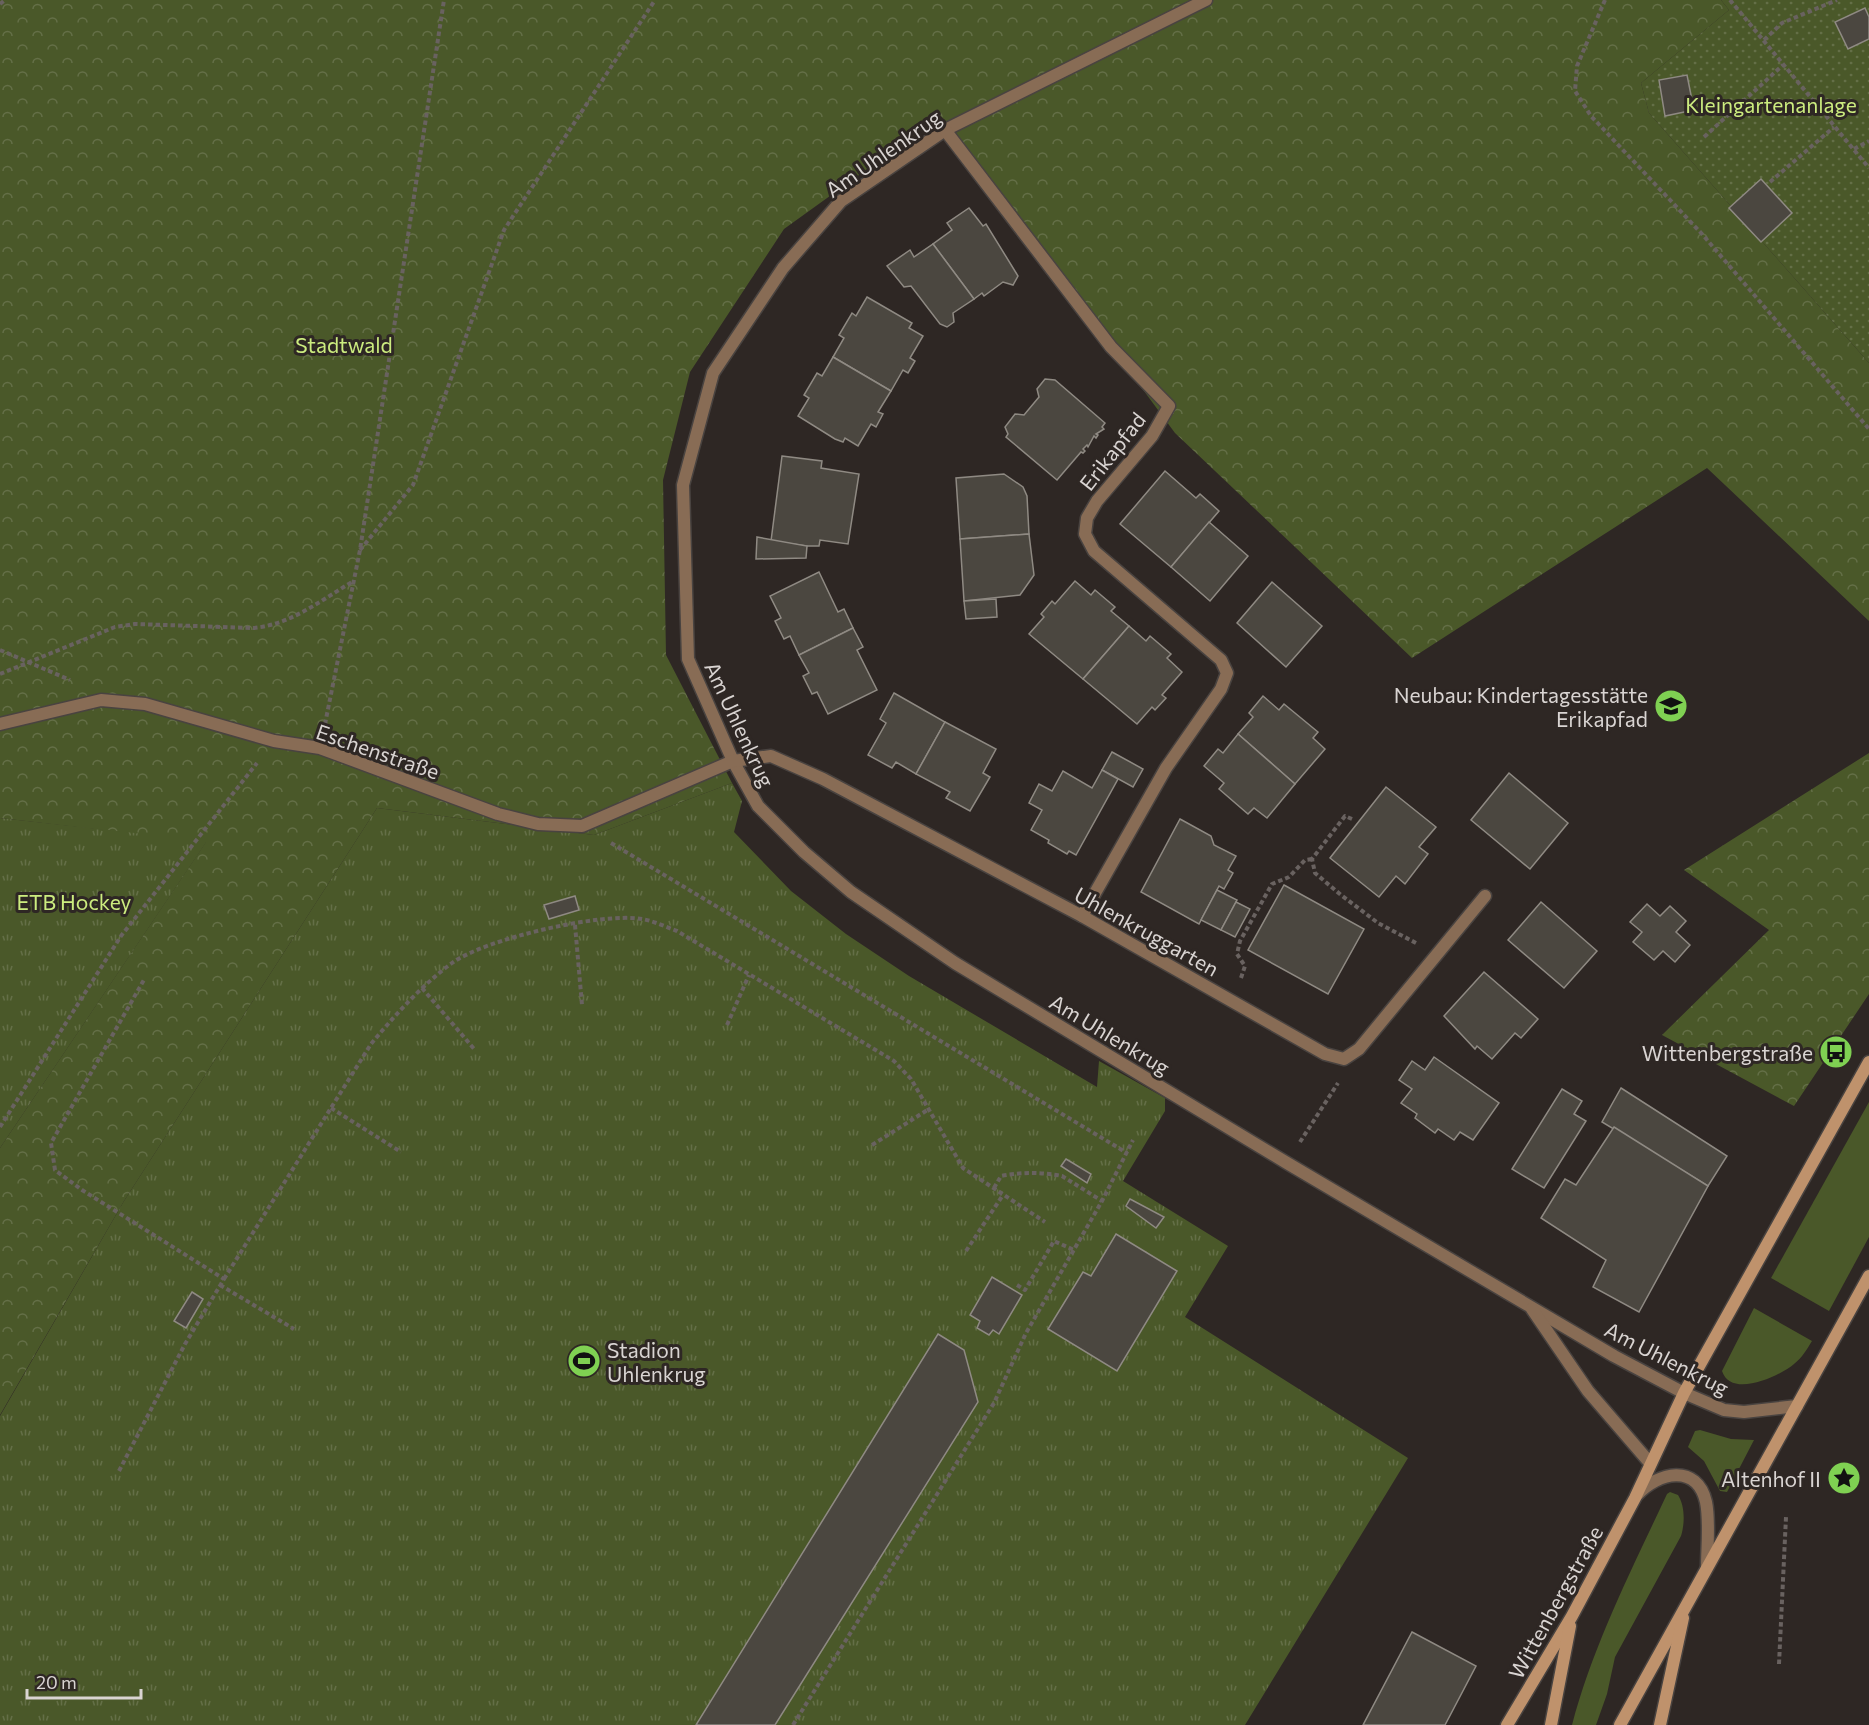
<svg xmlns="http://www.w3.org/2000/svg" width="1869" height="1725" viewBox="0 0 1869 1725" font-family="Commissioner,sans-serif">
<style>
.grass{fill:#4a5829}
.forest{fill:url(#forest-crowns)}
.park{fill:url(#park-tufts)}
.garden{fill:url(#garden-dots)}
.building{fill:#4b4740;stroke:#8f8a83;stroke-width:1.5}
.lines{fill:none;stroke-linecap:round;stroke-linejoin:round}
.street-casing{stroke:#494340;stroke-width:15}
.secondary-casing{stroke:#494340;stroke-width:15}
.path{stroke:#696260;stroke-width:4;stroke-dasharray:4.5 3;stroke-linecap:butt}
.street{stroke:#886c55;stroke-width:12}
.secondary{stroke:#bf926c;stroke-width:12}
.labels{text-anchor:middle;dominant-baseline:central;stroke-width:6;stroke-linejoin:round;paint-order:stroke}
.park-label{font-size:21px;fill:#ccec7f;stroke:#2e2724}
.street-label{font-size:21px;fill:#d9d4d2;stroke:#2e2724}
.poi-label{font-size:21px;fill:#d9d4d2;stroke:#2e2724;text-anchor:end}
</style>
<defs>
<pattern id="forest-crowns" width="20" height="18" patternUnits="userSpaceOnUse" patternTransform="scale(1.5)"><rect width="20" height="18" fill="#4a5829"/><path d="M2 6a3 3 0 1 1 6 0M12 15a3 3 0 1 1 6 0" fill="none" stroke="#646f47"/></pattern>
<pattern id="park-tufts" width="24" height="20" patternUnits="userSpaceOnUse" patternTransform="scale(1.5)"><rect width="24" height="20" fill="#4a5829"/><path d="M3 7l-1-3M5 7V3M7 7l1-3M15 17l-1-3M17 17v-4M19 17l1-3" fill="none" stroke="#646f47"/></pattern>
<pattern id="garden-dots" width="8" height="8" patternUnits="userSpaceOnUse" patternTransform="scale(1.5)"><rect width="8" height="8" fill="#4a5829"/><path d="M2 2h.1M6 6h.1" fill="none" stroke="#646f47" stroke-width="1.8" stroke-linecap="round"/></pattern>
</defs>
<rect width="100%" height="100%" fill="#2e2724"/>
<g class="grass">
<path d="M1869,1102v135l-40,74 -58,-33z"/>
<path d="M1754,1308l58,33c-5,8 -10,17 -18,23 -14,12 -63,35 -72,7z"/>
<path d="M1700,1430l31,9 23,1 -27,52 -7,-1 -16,-30 -16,-14 7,-16z"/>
<path d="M1670,1492l8,3c7,11 7,28 3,41l-66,121 -8,37 -11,31h-24c21,-80 60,-156 95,-231z"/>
</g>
<g class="forest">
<path d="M0,0h1721l8,10 -88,73 8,30 220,250v258l-162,-153 -295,190 -237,-225 -234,-317 -157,113 -94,143 -27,108 3,175 66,128 -138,52 -217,-27 -253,393 -124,214v-267l206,-306 -206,-24z"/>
<path d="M1869,753v241l-75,112 -132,-71 107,-105 -85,-60z"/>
</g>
<g class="park">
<path d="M732,783l10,18 -8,31 57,59 55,43 63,42 188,111 2,-26 66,37v13l-42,70 105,65 -43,71 223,141 -163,267h-1245v-309l124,-215 253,-393 217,27z"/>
<path d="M0,818l207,23 -207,307z"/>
</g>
<path class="garden" d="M1721,0h148v363l-220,-250 -8,-30 88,-73z"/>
<g class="building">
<path d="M1865,8l4,9v22l-21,10 -13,-27z"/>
<path d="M1687,75l7,35 -29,6 -6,-36z"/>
<path d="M1761,179l31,34 -31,29 -32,-34z"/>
<path d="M969,208l14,18 3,-2 32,52 -5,9 -10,-3 -19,14 -2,-3 -8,6 -41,-55 19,-14 -5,-7z"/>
<path d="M933,244l41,55 -21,14 1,9 -7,5 -7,-3 -29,-38 -7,1 -17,-21 23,-16 4,7z"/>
<path d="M867,297l45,26 -3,5 14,8 -13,22 5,3 -7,12 -5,-3 -12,21 -58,-34 11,-19 -5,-3 13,-22 4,3z"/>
<path d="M833,357l58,34 -13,21 5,2 -7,13 -5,-3 -13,22 -13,-8 -2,4 -8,-3 -37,-23 11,-18 -5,-3 13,-22 5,3z"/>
<path d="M1045,379l10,1 50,43 -3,4 2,2 -8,5 2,1 -2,3 -2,-2 -6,11 -1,-2 -4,4 2,2 -2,2 -2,-1 -24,28 -51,-43 2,-3 -3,-7 10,-13 9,1 15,-18 -2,-8z"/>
<path d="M782,456l40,5 -1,7 38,6 -11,70 -28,-4 -1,6h-12l-36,-5z"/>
<path d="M1165,471l31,27 4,-4 19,17 -48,56 -51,-43z"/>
<path d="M1004,474l19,13 4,9 2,38 -69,5 -4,-61z"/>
<path d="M1209,522l39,34 -38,45 -39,-34z"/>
<path d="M1029,534l5,41 -14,20 -56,6 -4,-62z"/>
<path d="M757,537l50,9 -1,12 -50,1z"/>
<path d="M819,572l19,40 6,-3 9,19 -54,27 -9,-19 -6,3 -9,-18 6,-3 -11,-22z"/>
<path d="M1075,581l16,14 4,-5 20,17 -4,4 18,15 -46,53 -54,-45 15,-17 -3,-3 11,-13 3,3z"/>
<path d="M1272,582l50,44 -36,41 -49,-44z"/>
<path d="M996,599l1,18 -31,2 -2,-18z"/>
<path d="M1129,626l17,15 4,-5 21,18 -4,4 15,14 -20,23 4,3 -11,12 -3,-3 -15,17 -54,-45z"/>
<path d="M853,628l10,19 -6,3 20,40 -49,24 -11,-22 -5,2 -9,-18 6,-3 -10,-18z"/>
<path d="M894,693l51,29 -29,52 -20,-12 -4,6 -24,-13 18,-32 -6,-4z"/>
<path d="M1263,696l16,14 5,-6 34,28 -5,6 12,11 -30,35 -57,-50 15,-17 -4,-4z"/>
<path d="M945,722l51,27 -13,24 7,4 -20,34 -24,-13 4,-6 -34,-18z"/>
<path d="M1238,734l57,50 -28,34 -13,-10 -6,6 -29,-25 5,-6 -20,-17 14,-17 5,4z"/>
<path d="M1112,752l31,17 -10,18 -31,-17z"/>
<path d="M1102,770l16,9 -42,76 -7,-4 -2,3 -19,-11 1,-3 -18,-10 11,-20 -13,-7 10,-19 13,7 11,-20 29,17z"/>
<path d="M1509,773l59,50 -38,46 -59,-49z"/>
<path d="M1386,787l50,40 -17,20 9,7 -23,30 -9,-8 -17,21 -49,-39z"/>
<path d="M1180,819l31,17 3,9 22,11 -8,14 5,3 -9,16 -5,-3 -20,38 -58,-32z"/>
<path d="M1284,885l80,44 -36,65 -80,-44z"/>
<path d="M1217,890l20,10 -16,30 -20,-10z"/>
<path d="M575,896l4,14 -30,9 -5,-14z"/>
<path d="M1236,902l14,7 -15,28 -14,-7z"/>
<path d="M1541,902l56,49 -33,37 -56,-48z"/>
<path d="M1647,904l13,12 10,-10 16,15 -10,11 14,13 -15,17 -12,-11 -9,9 -21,-18 9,-10 -12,-10z"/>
<path d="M1484,972l54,47 -17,19 -6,-5 -23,26 -15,-13 -2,3 -31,-33z"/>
<path d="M1434,1057l65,46 -26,37 -13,-8 -6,8 -16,-11 -3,4 -20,-15 2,-4 -16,-11 11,-14 -13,-9 13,-19 13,9z"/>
<path d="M1621,1088l106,68 -19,30 -106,-64z"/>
<path d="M1562,1089l20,12 -8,13 12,7 -42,67 -32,-19z"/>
<path d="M1614,1127l94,59 -69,126 -46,-25 13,-27 -65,-42 24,-39 11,6z"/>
<path d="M1066,1159l25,15 -4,9 -26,-17z"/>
<path d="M1130,1199l34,18 -8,11 -30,-22z"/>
<path d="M1116,1234l61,37 -60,100 -69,-42 35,-57 8,4z"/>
<path d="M992,1277l30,18 -23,39 -6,-4 -4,5 -12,-7 3,-7 -10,-6z"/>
<path d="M192,1292l11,7 -17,29 -12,-7z"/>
<path d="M938,1334l26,16 14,52 -203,323h-79z"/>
<path d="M1412,1632l64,34 -31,59h-82z"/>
</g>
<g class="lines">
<defs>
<g id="street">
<path d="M1206,0l-261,130 -104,71 -58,67 -70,105 -30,112 5,174 45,102 25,45 46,46 47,40 104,71 332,200 327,193 70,37 40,17 20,2 53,-6"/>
<path d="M945,130l166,217 58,59 -17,30 -55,65 -10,17 -2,16 9,17 127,109 6,13 -6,16 -55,79 -84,148"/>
<path d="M0,724l101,-24 44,4 129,37 46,7 178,66 40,10 44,2 151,-65 38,-5 52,23 259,137 243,138 19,5 15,-10 126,-153"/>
<path d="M1532,1309l56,82 62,72"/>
<path d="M1637,1495c21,-23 60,-32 69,7 4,20 1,45 1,65"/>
</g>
<g id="secondary">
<path d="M1507,1725l65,-109 63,-118 49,-105 185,-331"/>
<path d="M1551,1725l19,-99"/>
<path d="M1620,1725l249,-449"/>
<path d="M1660,1725l23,-107"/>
</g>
</defs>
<use href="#street" class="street-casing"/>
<use href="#secondary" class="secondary-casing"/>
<g class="path">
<path d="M1605,0l-28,66 -2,25 16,25 111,118 167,195"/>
<path d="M1730,0l139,168"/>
<path d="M0,4l5,-4"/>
<path d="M1764,40l18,-17 55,-23"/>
<path d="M1704,137l79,-72"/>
<path d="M1854,149l15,-8"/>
<path d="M1770,182l64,-55"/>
<path d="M360,550l53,-65 91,-255 151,-230"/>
<path d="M0,650l70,30"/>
<path d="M0,674l115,-47 20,-3 118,4c37,-3 67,-27 99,-46"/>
<path d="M325,724l35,-174 84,-550"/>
<path d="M1352,819l-7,-3 -33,43 3,14 26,22 37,28 38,20"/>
<path d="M611,843l516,310"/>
<path d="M575,925l7,80"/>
<path d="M1241,978l4,-12 -8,-12 3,-13 32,-57 17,-7 16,-17 7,-1"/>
<path d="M422,988l53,62"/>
<path d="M727,1025l22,-50"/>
<path d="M331,1108l70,44"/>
<path d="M0,1127l121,-191 136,-173"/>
<path d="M1300,1142l38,-59"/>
<path d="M872,1145l57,-36"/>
<path d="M994,1188l7,-12c21,-4 41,-4 61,0l40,25"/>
<path d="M966,1251l37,-56"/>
<path d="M224,1279l147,-235c24,-29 50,-58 81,-81 33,-24 149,-51 190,-44 12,2 24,8 35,12l217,130 17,18 52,89 82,54"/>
<path d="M220,1285l74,44"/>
<path d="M1017,1285l8,5 29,-49 20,9"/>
<path d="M119,1471l66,-127 39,-65 -142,-89 -27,-20 -4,-27 94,-165"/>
<path d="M1779,1664l7,-147"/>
<path d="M793,1725l201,-322 32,-70 76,-132 31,-61"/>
</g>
<use href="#street" class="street"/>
<use href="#secondary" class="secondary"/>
</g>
<defs>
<symbol id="school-disc" viewBox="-11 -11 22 22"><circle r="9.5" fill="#7fd052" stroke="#2e2724"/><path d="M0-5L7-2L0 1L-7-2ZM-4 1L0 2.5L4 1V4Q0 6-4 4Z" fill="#111"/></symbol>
<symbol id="bus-disc" viewBox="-11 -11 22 22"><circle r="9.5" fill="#7fd052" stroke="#2e2724"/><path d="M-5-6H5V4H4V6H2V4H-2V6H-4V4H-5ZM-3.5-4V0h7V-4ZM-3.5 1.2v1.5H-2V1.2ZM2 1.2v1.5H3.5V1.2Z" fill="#111"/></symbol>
<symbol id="stadium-disc" viewBox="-11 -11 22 22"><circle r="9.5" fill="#7fd052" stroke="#2e2724"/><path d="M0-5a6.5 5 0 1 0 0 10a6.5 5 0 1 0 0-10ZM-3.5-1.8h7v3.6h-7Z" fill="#111"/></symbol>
<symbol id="sight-disc" viewBox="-11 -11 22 22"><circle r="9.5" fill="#7fd052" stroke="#2e2724"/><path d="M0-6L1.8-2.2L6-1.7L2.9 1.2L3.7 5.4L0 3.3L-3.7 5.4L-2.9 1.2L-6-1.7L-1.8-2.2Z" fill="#111"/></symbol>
</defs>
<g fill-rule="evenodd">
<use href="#school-disc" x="1652" y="687" width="38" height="38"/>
<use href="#bus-disc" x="1817" y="1033" width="38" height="38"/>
<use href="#stadium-disc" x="565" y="1342" width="38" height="38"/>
<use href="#sight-disc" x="1825" y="1459" width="38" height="38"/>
</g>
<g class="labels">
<g class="park-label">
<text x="1771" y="104">Kleingartenanlage</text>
<text x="344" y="344">Stadtwald</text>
<text x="74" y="901">ETB Hockey</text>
</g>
<g class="street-label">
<text transform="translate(883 153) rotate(-35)">Am Uhlenkrug</text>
<text transform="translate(1112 451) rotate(-52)">Erikapfad</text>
<text transform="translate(740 724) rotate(65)">Am Uhlenkrug</text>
<text transform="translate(378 751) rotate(19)">Eschenstraße</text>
<text transform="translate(1147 931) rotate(29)">Uhlenkruggarten</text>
<text transform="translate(1110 1034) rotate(31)">Am Uhlenkrug</text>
<text transform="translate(1667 1358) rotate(27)">Am Uhlenkrug</text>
<text transform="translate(1555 1602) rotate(-61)">Wittenbergstraße</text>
</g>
<g class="poi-label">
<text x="1648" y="694">Neubau: Kindertagesstätte<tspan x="1648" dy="24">Erikapfad</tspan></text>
<text x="1813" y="1052">Wittenbergstraße</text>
<text x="607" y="1349" text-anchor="start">Stadion<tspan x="607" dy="24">Uhlenkrug</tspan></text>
<text x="1821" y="1478">Altenhof II</text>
</g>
</g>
<path d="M27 1689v9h114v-9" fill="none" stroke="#d9d4d2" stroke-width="3"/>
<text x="36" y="1689" font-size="18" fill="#d9d4d2" stroke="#2e2724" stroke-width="4.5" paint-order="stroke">20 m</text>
</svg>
